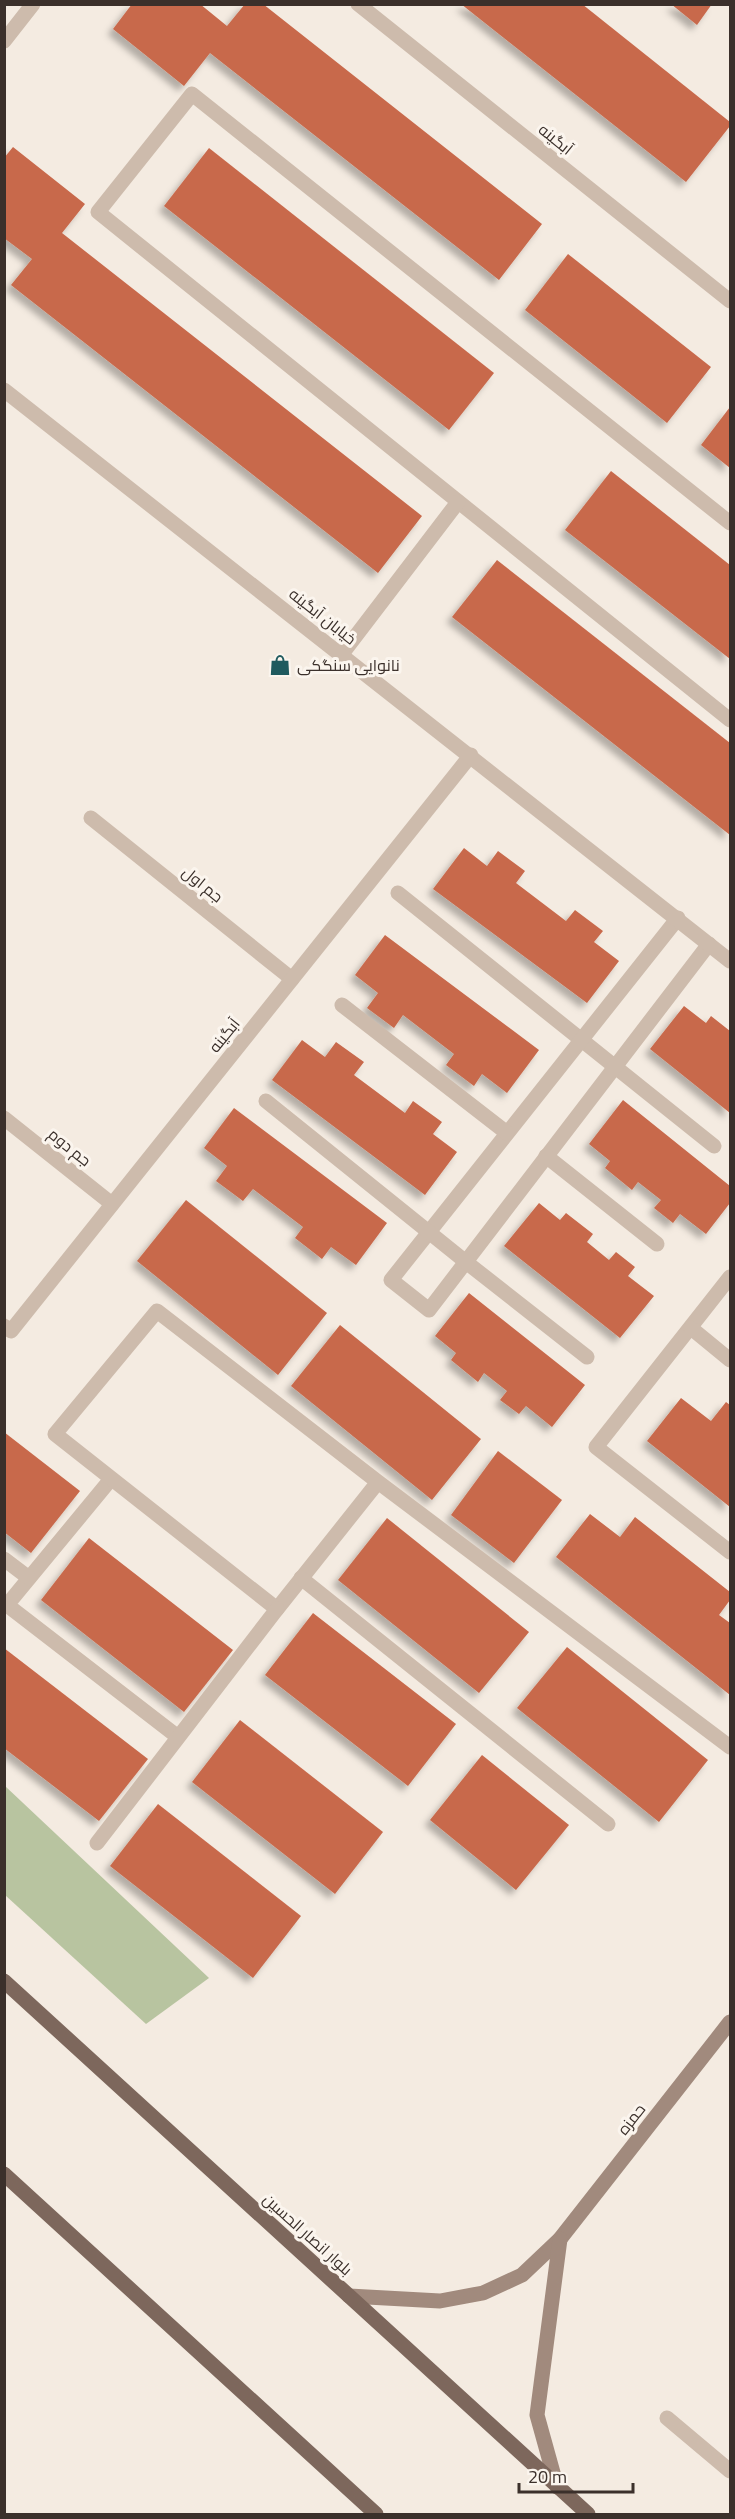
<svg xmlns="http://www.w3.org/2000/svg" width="735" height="2519" viewBox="0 0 735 2519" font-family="'Titillium Web',Cairo,sans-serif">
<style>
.green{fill:#b8c4a0}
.building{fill:#c8694b;filter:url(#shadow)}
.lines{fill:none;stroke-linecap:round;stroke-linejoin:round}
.minor{stroke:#cdbbac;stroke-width:15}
.tertiary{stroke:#cdbbac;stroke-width:15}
.secondary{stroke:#a18a7d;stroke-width:15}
.primary{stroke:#7d675c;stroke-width:15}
.labels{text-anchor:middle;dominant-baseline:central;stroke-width:6;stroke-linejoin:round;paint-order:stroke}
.street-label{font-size:16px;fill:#3b302b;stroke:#fbf5ee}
.poi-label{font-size:16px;fill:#3b302b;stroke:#fbf5ee;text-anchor:start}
</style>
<defs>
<filter id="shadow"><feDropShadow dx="-5.5" dy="5.5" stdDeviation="3" flood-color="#0004"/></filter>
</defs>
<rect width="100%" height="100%" fill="#f4ebe1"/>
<path class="green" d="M5,1786l204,192 -63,46 -141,-129z"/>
<g class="building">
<path d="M132,4h68l27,22 18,-22h18l279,220 -43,56 -289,-227 -26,33 -71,-57z"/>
<path d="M461,4h121l148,118v4l-44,56z"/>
<path d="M671,4h41l-15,21z"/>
<path d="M13,147l72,57 -23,29 360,283 -44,57 -367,-288 21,-26 -28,-21v-80z"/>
<path d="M209,148l285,225 -45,57 -285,-224z"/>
<path d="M568,254l143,113 -44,56 -142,-113z"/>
<path d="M730,407v61l-29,-23z"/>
<path d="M611,471l119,94v94l-165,-129z"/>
<path d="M497,560l233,183v92l-278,-218z"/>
<path d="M464,848l23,18 11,-15 27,20 -9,12 50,38 9,-11 28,21 -9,11 25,19 -32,42 -154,-114z"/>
<path d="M385,935l154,115 -32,43 -25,-19 -8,12 -28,-21 8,-11 -51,-39 -9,13 -27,-20 11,-15 -23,-18z"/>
<path d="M684,1006l22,17 5,-7 19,15v82l-80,-64z"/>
<path d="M302,1040l23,17 11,-15 28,20 -10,13 51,38 8,-12 29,21 -9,12 24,18 -32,43 -153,-115z"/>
<path d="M623,1100l107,86v17l-24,31 -26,-20 -7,9 -19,-15 7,-8 -23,-18 -6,8 -27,-22 5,-7 -21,-17z"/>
<path d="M234,1108l153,115 -31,42 -25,-18 -9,12 -27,-21 8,-11 -50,-38 -10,12 -27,-20 11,-15 -23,-18z"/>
<path d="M186,1200l141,113 -49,62 -141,-114z"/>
<path d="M539,1203l21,17 6,-7 27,21 -6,8 22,18 7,-8 19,15 -7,9 26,20 -34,42 -116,-92z"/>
<path d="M469,1293l116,92 -33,42 -26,-21 -7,8 -19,-14 7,-9 -23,-18 -6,9 -27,-22 5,-7 -21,-17z"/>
<path d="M340,1325l141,114 -49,61 -141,-114z"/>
<path d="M681,1398l30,23 15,-19 4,3v102l-83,-66z"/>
<path d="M4,1432l76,59 -49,62 -27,-21z"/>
<path d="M498,1451l64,49 -48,63 -63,-48z"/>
<path d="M590,1514l30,23 15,-20 95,75v8l-11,15 11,8v72l-174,-138z"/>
<path d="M387,1518l142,114 -50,61 -141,-113z"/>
<path d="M89,1538l144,112 -49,62 -143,-112z"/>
<path d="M313,1613l143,111 -48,62 -143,-111z"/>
<path d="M567,1647l141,113 -49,62 -142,-114z"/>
<path d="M4,1648l144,111 -49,62 -95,-73z"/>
<path d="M240,1720l143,112 -48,62 -143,-112z"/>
<path d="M482,1755l87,70 -53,65 -86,-70z"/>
<path d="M158,1804l143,112 -48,62 -143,-112z"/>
</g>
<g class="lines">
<g class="minor">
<path d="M358,4l372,297"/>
<path d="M4,41l29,-37"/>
<path d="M730,523l-538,-429 -94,118 632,508"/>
<path d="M342,654l116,-152"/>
<path d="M91,818l201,161"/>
<path d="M398,893l316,253"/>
<path d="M678,918l-287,362 38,30 280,-366"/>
<path d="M342,1005l165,128"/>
<path d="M266,1101l200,161 121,95"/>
<path d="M4,1118l108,86"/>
<path d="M546,1156l111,88"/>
<path d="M730,1277l-134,170 134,105"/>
<path d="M4,1326l7,5 460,-576"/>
<path d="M691,1328l39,32"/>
<path d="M111,1479l-104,126 171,132"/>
<path d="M378,1482l-101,127 -222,-175 102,-123 221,171 352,265"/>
<path d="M4,1559l25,19"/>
<path d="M301,1578l307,246"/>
<path d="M97,1843l180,-234"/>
<path d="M667,2418l63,53"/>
</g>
<path class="tertiary" d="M4,390l726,571"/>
<g class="secondary">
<path d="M349,2296l91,5 43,-8 39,-18 38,-36 170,-217"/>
<path d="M557,2487l-20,-72 23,-176"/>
</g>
<g class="primary">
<path d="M4,1981l584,533"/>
<path d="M4,2174l372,340"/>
</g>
</g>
<defs>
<symbol id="shop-bare" viewBox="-9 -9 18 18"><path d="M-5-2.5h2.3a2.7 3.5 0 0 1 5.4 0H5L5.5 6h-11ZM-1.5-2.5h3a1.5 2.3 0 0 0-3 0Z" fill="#1f5a5e" stroke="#fbf5ee" stroke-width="2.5" paint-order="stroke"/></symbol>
</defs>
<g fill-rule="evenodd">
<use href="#shop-bare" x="265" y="650" width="30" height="30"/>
</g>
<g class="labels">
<g class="street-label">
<text transform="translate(556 139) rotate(39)">آبگینه</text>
<text transform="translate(323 616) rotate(38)">خیابان آبگینه</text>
<text transform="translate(203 884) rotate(39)">جم اول</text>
<text transform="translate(224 1035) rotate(-51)">آبگینه</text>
<text transform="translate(70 1147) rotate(39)">جم دوم</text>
<text transform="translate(631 2119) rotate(-52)">حمزه</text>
<text transform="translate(308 2234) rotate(42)">بلوار انصار الحسین</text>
</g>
<g class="poi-label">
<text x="297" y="665">نانوایی سنگکی</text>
</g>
</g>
<rect width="735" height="2519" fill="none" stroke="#3b302b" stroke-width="12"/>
<path d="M519 2483v9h114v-9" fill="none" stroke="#3b302b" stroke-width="3"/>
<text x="528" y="2483" font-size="18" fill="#3b302b" stroke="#fbf5ee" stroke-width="4.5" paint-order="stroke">20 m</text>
</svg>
